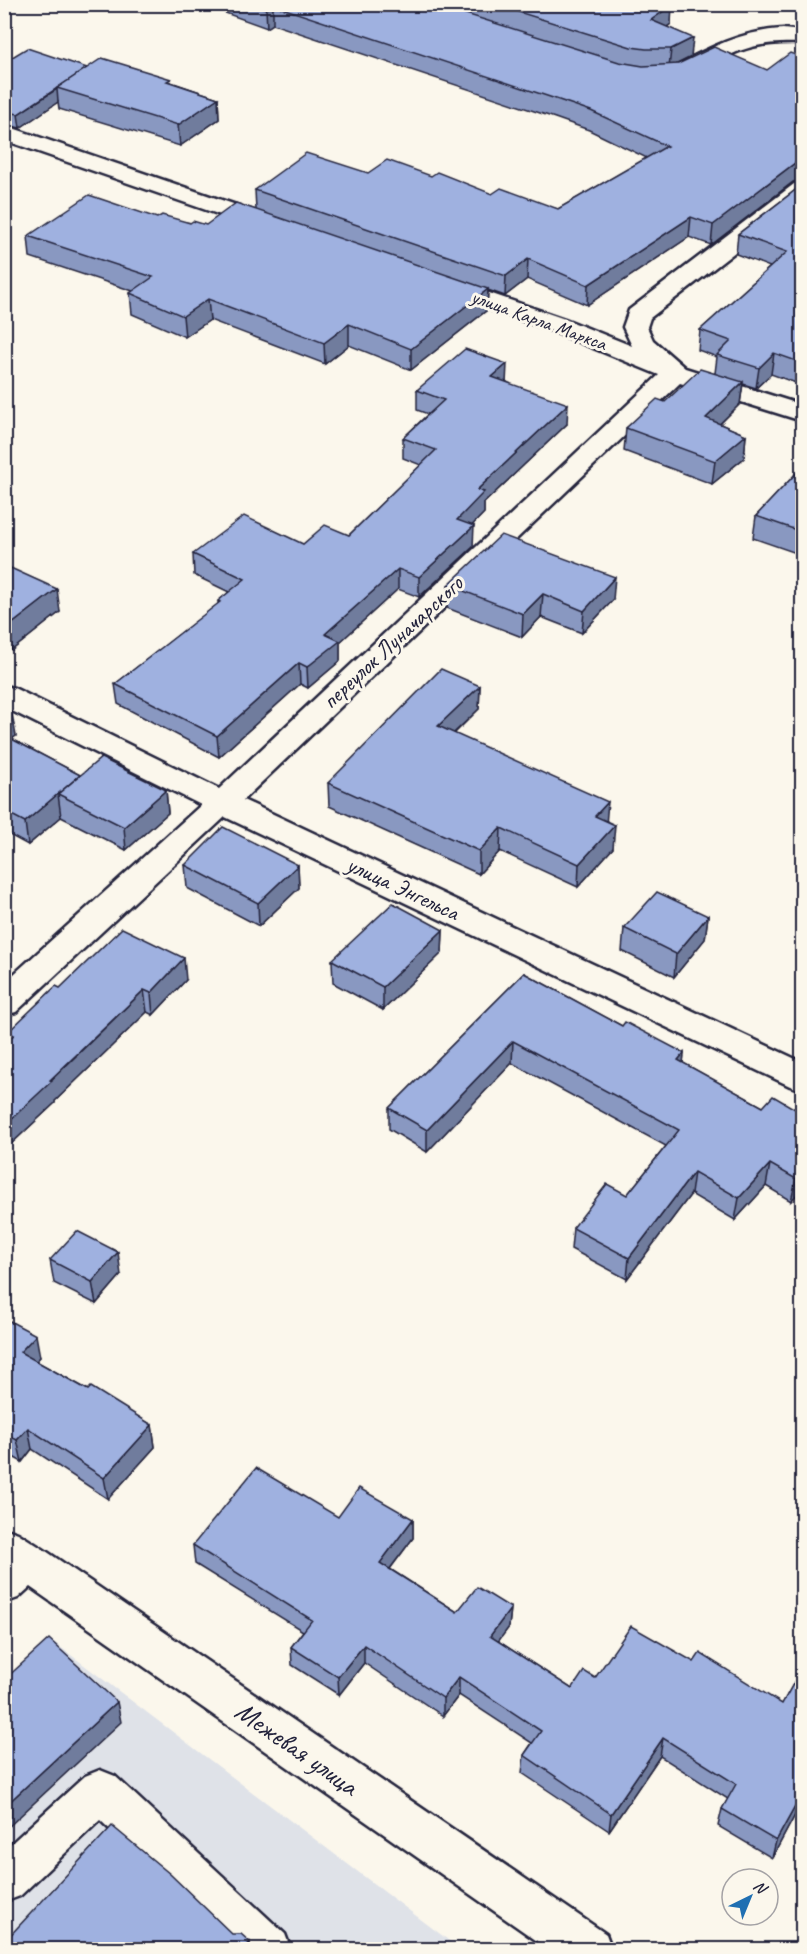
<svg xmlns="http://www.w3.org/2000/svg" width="807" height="1954" viewBox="0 0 807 1954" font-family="Caveat,sans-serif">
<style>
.built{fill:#dfe2e8}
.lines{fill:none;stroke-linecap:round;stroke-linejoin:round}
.minor-casing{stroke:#22223b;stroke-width:5}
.minor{fill:#fbf7ec;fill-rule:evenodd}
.wall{fill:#8998c1;stroke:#22223b;stroke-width:1.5}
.shaded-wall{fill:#6f7c9d;stroke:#22223b;stroke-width:1.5}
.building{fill:#9fb1e0;stroke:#22223b;stroke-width:1.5}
.labels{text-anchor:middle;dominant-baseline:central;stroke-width:6;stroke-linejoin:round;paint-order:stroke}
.far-street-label{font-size:20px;fill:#22223b;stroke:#fbf7ec}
.street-label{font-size:24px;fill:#22223b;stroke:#fbf7ec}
.near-street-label{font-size:28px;fill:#22223b;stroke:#fbf7ec}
</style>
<rect width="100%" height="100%" fill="#fbf7ec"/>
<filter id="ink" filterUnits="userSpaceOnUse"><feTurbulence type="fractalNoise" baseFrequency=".0167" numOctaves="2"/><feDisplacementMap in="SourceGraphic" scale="12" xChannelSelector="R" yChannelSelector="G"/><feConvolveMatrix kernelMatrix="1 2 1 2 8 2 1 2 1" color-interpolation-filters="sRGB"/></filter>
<g filter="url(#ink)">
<path class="built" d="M51,1640l409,309 -455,1v-267z"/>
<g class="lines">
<defs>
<g id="minor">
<path d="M783,29l19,2v12c-53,-2 -68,9 -113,34l-8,1 -8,-1 -3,-5 3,-5c36,-19 69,-36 110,-38z"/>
<path d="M4,125l273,94 4,5 -4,5 -8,2 -8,-2 -257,-89z"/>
<path d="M802,182v18l-152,118 -3,9 6,13 32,28 117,37v16l-122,-38 -437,417 559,262v28l-12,-4 -565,-269 -209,195 -12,3v-32l197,-178 -197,-98v-21l10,2 205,101 440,-414 -112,-46 -111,-38 -3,-5 3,-5 9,-2 9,2 111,38 67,27 -9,-19 6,-17 165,-126z"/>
<path d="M4,1528l14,5 25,16 563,385 6,16h-62l-520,-363 -12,11 -14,5z"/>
<path d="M100,1770l15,6 170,158 6,16h-55l-136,-130 -80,76 -16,6v-52l81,-74z"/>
</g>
</defs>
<use href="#minor" class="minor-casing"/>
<use href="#minor" class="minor"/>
</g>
<g class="wall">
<path d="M191,4h479l1,20 -4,3 24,30 -14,7 90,6 35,-13v123l-9,2 -82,63 -22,-8 -102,68 -60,-26 -22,17 -17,-6 -1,20 -76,60 -62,-25 -24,19 -115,-44 -25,17 -53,-23 -2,-21 3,-2 -103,-34 -2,-21 129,-18 49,7 50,-15 -1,-20 113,-17 63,3 61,18 66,15 89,-51 -58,-28 -34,-12 -282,-94 -6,4 -61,-22 -4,2z"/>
<path d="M4,62l83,6 84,14 47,16 1,21 -39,27 -121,-37 -1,-7 -38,26 -16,-4z"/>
<path d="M802,185v195l-3,4 -28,-10 -15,14 -13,-4 -3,20 -20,20 26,11 -2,23 -32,26 -88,-33 2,-23 39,-26 50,-29 2,-16 -19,-7 2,-20 70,-63 -34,-13 2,-20z"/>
<path d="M506,381l61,43 -83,79v10l-13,13 2,21 -54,50 -21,-8 -58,53v19l-32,27 -8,-4 -81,73 -101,-53 -3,-20 103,-80v-3l11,-9 -35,-17 -1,-21 110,-10 46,-9 72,-70 -18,-7v-20l25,-24 -11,-4v-20z"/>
<path d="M802,467v88l-49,-17 3,-22z"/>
<path d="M4,565l56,47 -48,38 -8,-4z"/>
<path d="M448,585l165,15 -31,33 -41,-16 -19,20 -75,-29z"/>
<path d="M480,686l-1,23 -25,25 153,87 6,27 -35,39 -78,-36 -21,23 -150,-68 -1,-23z"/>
<path d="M4,710l12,26 -4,3 68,36 86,15 2,23 -42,37 -65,-33 -33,28 -24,-13z"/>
<path d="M185,865h113l1,23 -40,38 -72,-38z"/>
<path d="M708,916l-3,23 -31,38 -52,-26 2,-23z"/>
<path d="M443,930l-1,23 -59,57 -50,-27 -1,-23z"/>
<path d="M524,973l98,53 62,27 -1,10 80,44 39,82 -11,12 -25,-15 -31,34 -44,-26 -64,85 -56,-30 2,-21 54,-33 39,-49 -154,-83 -85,89 -38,-23v-21z"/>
<path d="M186,980l-33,35 -6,-3 -92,89v2l-44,41 -3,-2 -4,4v-103l5,-4 -1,-7 52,-44z"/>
<path d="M50,1260l71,15 -25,29 -42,-21z"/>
<path d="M4,1318l36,39 -4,4 116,64 3,22 -47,52 -76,-50 -10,13 -18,-10z"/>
<path d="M338,1517l75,2v19l-23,31 67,43 54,-4 -2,19 -11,14 74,48 23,-11 99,-16 88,42 20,-36v134l-30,56 -54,-32 4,-17 6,-10 -68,-43 -51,75 -87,-58 2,-18 8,-12 -73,-48 -16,21 -79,-53 -25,32 -47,-30 -1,-18 12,-16 -108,-67 -2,-19z"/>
</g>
<g class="shaded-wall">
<path d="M202,4h4v2l-4,2z"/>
<path d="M273,5v19l-6,4 -1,-19z"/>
<path d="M672,5l-1,19 -21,14 1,-18z"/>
<path d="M693,38l-2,19 -22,11 2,-19z"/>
<path d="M57,89l1,13 -38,26 -2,-14z"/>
<path d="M218,98l1,21 -39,27 -2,-21z"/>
<path d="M802,161v19l-9,2 -82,63 2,-20 82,-62z"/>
<path d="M691,217l-2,20 -102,68 1,-20z"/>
<path d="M528,259l-1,20 -22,17 1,-20z"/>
<path d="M488,289l-1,21 -76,60v-21z"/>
<path d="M208,299l2,21 -25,17 -2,-21z"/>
<path d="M349,324v21l-24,19 -1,-21z"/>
<path d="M774,353l-3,21 -15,14 3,-20z"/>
<path d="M802,363v17l-3,4z"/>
<path d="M507,364l-1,20 -14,-7z"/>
<path d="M743,382l-3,22 -37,36 3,-22z"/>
<path d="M568,404l-1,20 -83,79v10l-27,28v-21l20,-30z"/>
<path d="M746,435l-2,23 -32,26 3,-23z"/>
<path d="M474,526l-1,21 -54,50v-20z"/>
<path d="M398,569v20l-58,53v19l-32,27 -1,-21 18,-33z"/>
<path d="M615,577l-2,23 -31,33 2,-22z"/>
<path d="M57,589l3,23 -48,38 -4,-23z"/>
<path d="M543,594l-2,23 -19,20 1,-23z"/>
<path d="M299,663l1,21 -81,73 -2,-21z"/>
<path d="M480,686l-1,23 -42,40 1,-23z"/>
<path d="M12,714l4,22 -12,8v-24z"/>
<path d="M80,775l-22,19 3,23 -33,28 -3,-23z"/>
<path d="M166,790l2,23 -42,37 -2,-23z"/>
<path d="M608,802l-2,23 -11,-9z"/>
<path d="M615,825l-2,23 -35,39 1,-23z"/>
<path d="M501,828l-1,23 -21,23v-23z"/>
<path d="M298,865l1,23 -40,38 -1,-23z"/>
<path d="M708,916l-3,23 -31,38 2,-23z"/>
<path d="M443,930l-1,23 -59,57v-23z"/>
<path d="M184,958l2,22 -33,35 -2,-22z"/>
<path d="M144,990l3,22 -92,89v2l-44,41 -4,-21z"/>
<path d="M513,1041l-1,22 -85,89v-22z"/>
<path d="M684,1053l-2,22 -4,-15z"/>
<path d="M4,1122l4,20 -4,4z"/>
<path d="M770,1164l-4,22 -31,34 4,-22z"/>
<path d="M694,1172l-3,22 -64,85 2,-21z"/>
<path d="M802,1172v17l-11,12 5,-22z"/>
<path d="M118,1252l3,23 -25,29 -4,-22z"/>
<path d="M36,1335l4,22 -16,17 -4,-22z"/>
<path d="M152,1425l3,22 -47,52 -4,-21z"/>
<path d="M28,1428l4,21 -10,13 -5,-22z"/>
<path d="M413,1519v19l-33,44v-19z"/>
<path d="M511,1608l-2,19 -20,27 1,-18z"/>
<path d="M364,1645v18l-25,32 -1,-18z"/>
<path d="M459,1677v18l-16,21v-18z"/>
<path d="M117,1702l4,20 -117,109v-24z"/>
<path d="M663,1738l-3,18 -51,75 2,-17z"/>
<path d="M802,1794v8l-30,56 4,-17z"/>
<path d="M250,1942l1,8h-8z"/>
</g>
<g class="building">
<path d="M253,4h181l185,58 24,4 35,-2 36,-17 53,23 23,-17 12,4v104l-7,2 -82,62 -22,-8 -103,68 -60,-26 -22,17 -251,-86 51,-37 62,20 19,-13 44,16 6,-4 55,22 9,-6 57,21 109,-63 -76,-35 -35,-12 -283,-94 -7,4z"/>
<path d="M493,4h177l2,1 -21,15 42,18 -22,11h-25l-15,-2z"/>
<path d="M27,48l60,20 -69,46 -14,-3v-49z"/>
<path d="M102,58l69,21 -4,2 51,17 -40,27 -121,-37z"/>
<path d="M802,185v178l-28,-10 -15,15 -42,-13 14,-14 -31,-11 87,-78 -49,-18z"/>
<path d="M89,195l68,23 5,-3 28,8 3,-2 13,4 30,-22 252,86 -77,60 -62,-25 -25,19 -116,-44 -25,17 -53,-23 23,-16 -125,-41z"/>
<path d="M465,349l42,15 -15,13 76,27 -91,86 7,2 -27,28 17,6 -55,51 -21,-8 -73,65 15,7 -33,26 -8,-4 -82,73 -102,-52 105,-82 -2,-1 27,-22 -52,-25 51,-38 59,28 22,-19 24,10 87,-85 -33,-12 41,-38 -27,-10z"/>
<path d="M700,369l43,13 -37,36 40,17 -31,26 -89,-33 31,-29 8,3z"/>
<path d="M802,467v65l-46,-16z"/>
<path d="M501,535l114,42 -31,34 -41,-17 -20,20 -75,-29z"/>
<path d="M4,565l53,24 -49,38 -4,-2z"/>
<path d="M441,669l39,17 -42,40 170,76 -13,14 20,9 -36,39 -78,-36 -22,23 -151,-68z"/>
<path d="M4,710l8,4 -8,6z"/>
<path d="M4,735l76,40 -55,47 -21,-11z"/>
<path d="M101,758l65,32 -42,37 -66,-33z"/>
<path d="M223,827l75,38 -40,38 -73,-38z"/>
<path d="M657,892l51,24 -32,38 -52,-26z"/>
<path d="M393,903l50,27 -60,57 -51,-27z"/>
<path d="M122,928l62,30 -33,35 -7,-3 -94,90 2,1 -45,42 -3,-2v-78l10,-8 -6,-3 48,-46 4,2z"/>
<path d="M524,973l98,53 3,-4 59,31 -6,7 85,47 10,-11 29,17v59l-6,7 -26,-15 -31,34 -45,-26 -65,86 -56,-30 34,-44 20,11 52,-65 -166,-89 -86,89 -38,-22z"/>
<path d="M77,1231l41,21 -26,30 -42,-22z"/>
<path d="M4,1318l32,17 -16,17 68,38 3,-3 61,38 -48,53 -76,-50 -11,12 -13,-7z"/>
<path d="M256,1468l82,49 21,-29 54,31 -33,44 77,49 20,-25 34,21 -21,28 82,53 12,-18 11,7 36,-52 63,36 6,-9 82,51 20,-36v126l-26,47 -54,-32 14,-25 -73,-46 -52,76 -87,-59 17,-24 -82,-54 -16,21 -79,-53 -26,32 -47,-30 21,-27 -119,-75z"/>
<path d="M49,1639l68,63 -113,105v-127z"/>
<path d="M112,1826l58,48 62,60h9l9,8 -7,8h-236l-3,-3v-5z"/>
</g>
</g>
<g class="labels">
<g class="far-street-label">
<text transform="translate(539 320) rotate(20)">улица Карла Маркса</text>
</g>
<g class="street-label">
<text transform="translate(392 642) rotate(-43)">переулок Луначарского</text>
<text transform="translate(403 888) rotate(25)">улица Энгельса</text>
</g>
<g class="near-street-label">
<text transform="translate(297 1748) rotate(35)">Межевая улица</text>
</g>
</g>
<rect width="807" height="1954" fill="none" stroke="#fbf7ec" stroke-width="24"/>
<rect x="12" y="12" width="783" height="1930" fill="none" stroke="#22223b" stroke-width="2" filter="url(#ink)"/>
<g transform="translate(750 1897) rotate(43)"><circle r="28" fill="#fbf7ec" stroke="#a4a2a5" stroke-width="1.5"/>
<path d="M0-4.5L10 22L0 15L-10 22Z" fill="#1f6fb2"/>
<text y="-9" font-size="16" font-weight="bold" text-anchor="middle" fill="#22223b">N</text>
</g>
</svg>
